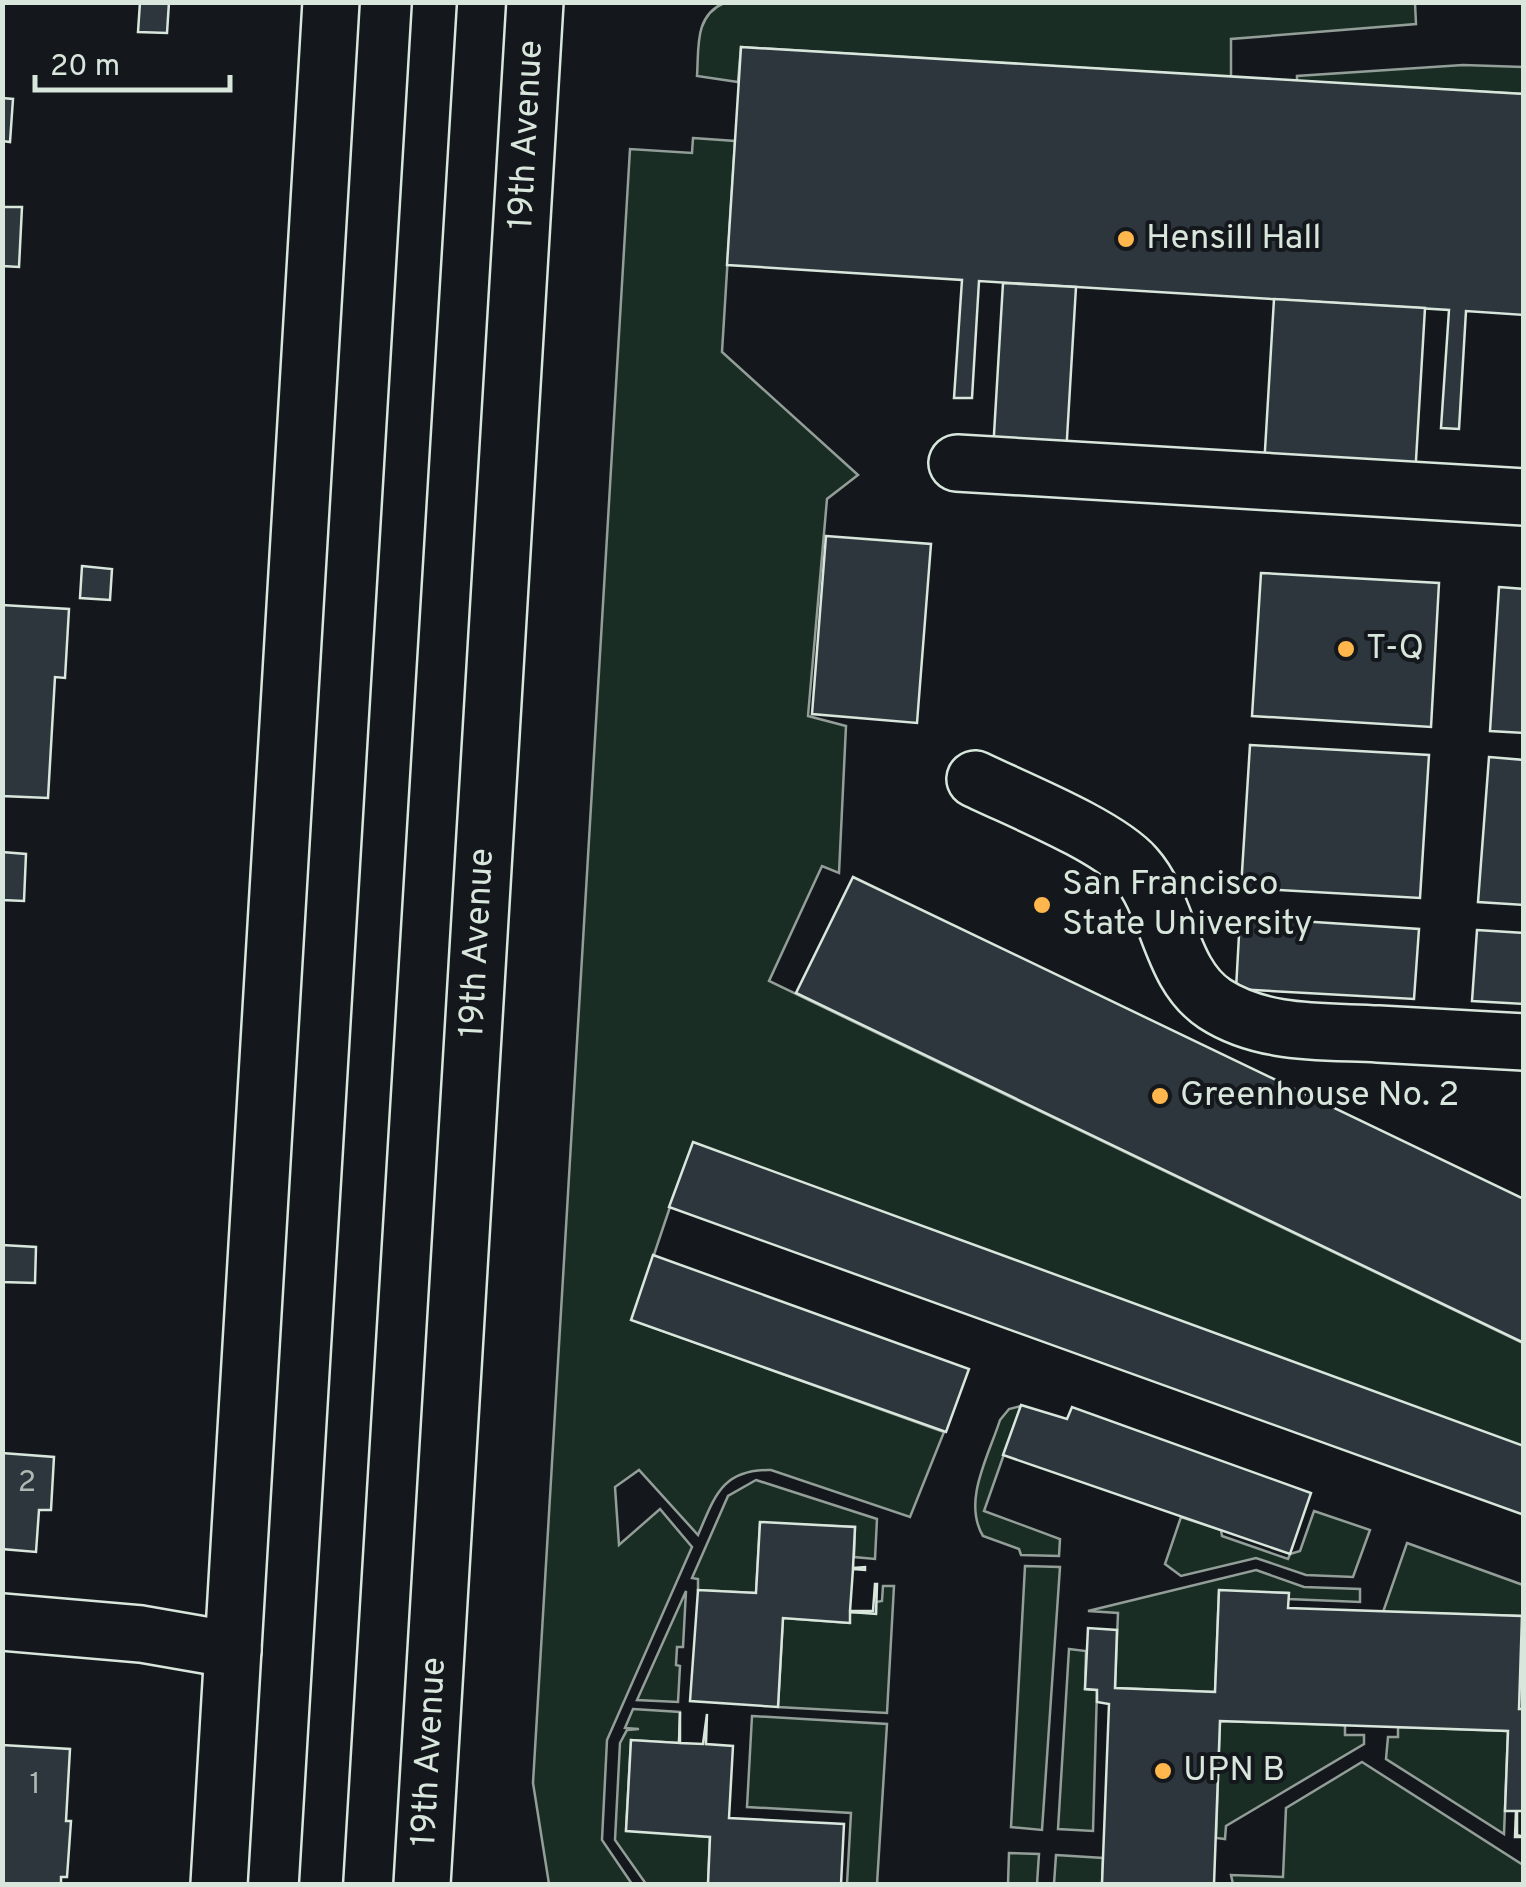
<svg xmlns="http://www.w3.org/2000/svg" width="1526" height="1887" viewBox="0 0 1526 1887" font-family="Overpass,sans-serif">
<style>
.green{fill:#1a2d24;stroke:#939e99;stroke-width:2.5}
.building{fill:#2c363c;stroke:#d8e6dc;stroke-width:2.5}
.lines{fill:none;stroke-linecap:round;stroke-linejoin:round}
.minor-casing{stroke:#d8e6dc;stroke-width:60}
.highway-casing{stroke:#d8e6dc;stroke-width:60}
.minor{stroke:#14181c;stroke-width:55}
.highway{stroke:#14181c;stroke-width:55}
.tram{stroke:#d8e6dc;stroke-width:2.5}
.poi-dot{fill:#ffb74d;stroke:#14181c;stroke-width:4}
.labels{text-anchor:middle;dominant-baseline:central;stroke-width:8;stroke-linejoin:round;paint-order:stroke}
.number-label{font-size:30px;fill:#adbab4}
.street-label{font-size:35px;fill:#d8e6dc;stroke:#14181c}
.poi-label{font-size:35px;fill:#d8e6dc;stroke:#14181c;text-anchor:start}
</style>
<rect width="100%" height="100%" fill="#14181c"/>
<g class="green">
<path d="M724,3h691l1,21 -185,15v38l-490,-30 -3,35 -41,-6c2,-28 -3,-60 27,-73z"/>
<path d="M1463,65l60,2v27l-226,-13v-5z"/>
<path d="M693,138l42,3 -13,211 136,123 -31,24 -19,217 38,10 -7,147 -17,-7 -53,115 754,362v103l-852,-242 -39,116 312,112 -34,85 -139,-47c-49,-1 -56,26 -73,65l-59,-65 -24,17 4,58 41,-36 32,38 -85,193 -5,100 30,44h-83l-16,-101 97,-1634 62,4z"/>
<path d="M1021,1406l-37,105 76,28 -1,17 -38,-1 -2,-6 -36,-13c-21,-35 6,-81 17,-116l9,-11z"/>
<path d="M756,1480l121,39 -2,40 -21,-2 1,-30 -95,-4 -4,70 -58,-3v-11l-6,-1 36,-82z"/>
<path d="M1314,1511l56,19 -17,47 -47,-2 -50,-17 -75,18 -16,-12 16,-47 40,13 1,6 66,23 2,-5 10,-3z"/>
<path d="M1407,1543l116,42v124h-4l3,-93 -139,-4z"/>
<path d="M1025,1566l35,1 -18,263 -31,-3z"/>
<path d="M1256,1570l48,17 56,2v13l-72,-3v-6l-69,-2 -4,101 -100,-4 3,-75 -30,-2z"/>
<path d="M883,1586h11l-7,127 -109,-6 5,-89 66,5 1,-11 26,1v-11l6,-1z"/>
<path d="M686,1591l-3,56h-6l-1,18 4,1 -2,36 -41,-2z"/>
<path d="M1069,1649l17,2 -1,38 12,1 -4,141 -35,-2z"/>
<path d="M633,1709l47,3 -1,31 -48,-3 -5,90 84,7 -2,47h-62l-31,-44 5,-97 7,-13 12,-1 -14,-1z"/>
<path d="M752,1716l135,8 -10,160h-30l4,-71 -104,-6z"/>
<path d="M1220,1721l125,4v10h19v9l-138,82 -1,13 -9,-1z"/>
<path d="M1398,1727l110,4 -4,103 -118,-75 2,-22h10z"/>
<path d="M1362,1762l161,103v19h-290l-2,-9 52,2 3,-69z"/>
<path d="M1009,1853l30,1 -2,30h-29z"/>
<path d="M1056,1855l47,3 -1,26h-48z"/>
</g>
<g class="building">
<path d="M140,2h29l-2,31 -29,-1z"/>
<path d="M741,47l783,47v221l-58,-4 -7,118 -18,-1 8,-118 -470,-29 -7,117h-18l8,-118 -235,-15z"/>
<path d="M2,98l11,1 -3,43 -8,-1z"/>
<path d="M2,207h20l-3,60 -17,-1z"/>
<path d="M1003,283l73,4 -10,168 -73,-4z"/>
<path d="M1274,299l151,9 -10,169 -151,-10z"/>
<path d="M826,536l105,8 -14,179 -105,-9z"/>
<path d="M82,566l30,3 -2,31 -30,-2z"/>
<path d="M1261,573l178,10 -8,144 -179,-11z"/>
<path d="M1499,587l25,2v144l-34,-2z"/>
<path d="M2,605l67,4 -4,69 -10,-1 -7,121 -46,-2z"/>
<path d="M1250,745l179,10 -9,143 -179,-10z"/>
<path d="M1489,757l35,3v145l-46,-3z"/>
<path d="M2,852l24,2 -2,47 -22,-1z"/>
<path d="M853,877l671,322v144l-728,-350z"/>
<path d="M1240,917l179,12 -5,70 -178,-10z"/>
<path d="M1477,930l47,3v71l-52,-3z"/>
<path d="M693,1142l831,304v69l-855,-308z"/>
<path d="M2,1245l34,2 -1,36 -33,-1z"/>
<path d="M653,1255l316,114 -23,63 -315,-112z"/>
<path d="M1021,1405l46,14 5,-12 239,86 -21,61 -287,-99z"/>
<path d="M2,1453l52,4 -3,53h-12l-3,42 -34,-3z"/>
<path d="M760,1522l95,5 -2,41 12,-1v3l-12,-1 -3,42h23l2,-27h2l-1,30 -26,-2v11l-67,-5 -5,89 -88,-6 8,-111 58,3z"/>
<path d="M1219,1590l70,3 -1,15 234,8 -3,93h5v102h-7v24l7,2h-9l1,-26h-11l3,-80 -288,-10 -6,163h-112l7,-180 -12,-2v-12l-12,-1 3,-61 29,2 -2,58 100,4z"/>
<path d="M680,1712v31l23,1 4,-30 -1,30 27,2 -4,72 115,6 -3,60h-133l2,-47 -84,-6 5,-91 48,3z"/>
<path d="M2,1745l68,4 -4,72h5l-4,56h-6v7h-59z"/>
</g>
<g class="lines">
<defs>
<g id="minor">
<path d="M957,463l567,34"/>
<path d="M975,779c41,20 132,56 160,88 35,39 34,107 80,137 48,31 108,27 163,30 49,3 97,5 146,8"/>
<path d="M2,1622l139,12 92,16"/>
</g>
<g id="highway">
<path d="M219,1884l112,-1882"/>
<path d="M422,1884l113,-1882"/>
</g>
</defs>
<use href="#minor" class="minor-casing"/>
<use href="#highway" class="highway-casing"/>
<use href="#minor" class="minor"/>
<use href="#highway" class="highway"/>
<g class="tram">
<path d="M299,1884l113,-1882"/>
<path d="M343,1884l114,-1882"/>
</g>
</g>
<g class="poi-dot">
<circle cx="1126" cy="239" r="10"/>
<circle cx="1346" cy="649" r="10"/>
<circle cx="1042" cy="905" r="10"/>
<circle cx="1160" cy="1096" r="10"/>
<circle cx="1163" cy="1771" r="10"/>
</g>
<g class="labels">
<g class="number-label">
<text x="27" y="1483">2</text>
<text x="35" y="1785">1</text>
</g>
<g class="street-label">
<text transform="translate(527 135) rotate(-87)">19th Avenue</text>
<text transform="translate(478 943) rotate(-87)">19th Avenue</text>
<text transform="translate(430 1752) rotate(-87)">19th Avenue</text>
</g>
<g class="poi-label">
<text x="1146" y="239">Hensill Hall</text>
<text x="1366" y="649">T-Q</text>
<text x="1062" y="885">San Francisco<tspan x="1062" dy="40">State University</tspan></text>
<text x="1180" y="1096">Greenhouse No. 2</text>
<text x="1183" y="1771">UPN B</text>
</g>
</g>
<rect width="1526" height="1887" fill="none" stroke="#d8e6dc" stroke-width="10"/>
<path d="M35 75v15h195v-15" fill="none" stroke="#d8e6dc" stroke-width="5"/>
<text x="50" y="75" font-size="30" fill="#d8e6dc" stroke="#14181c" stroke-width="8" paint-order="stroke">20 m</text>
</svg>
